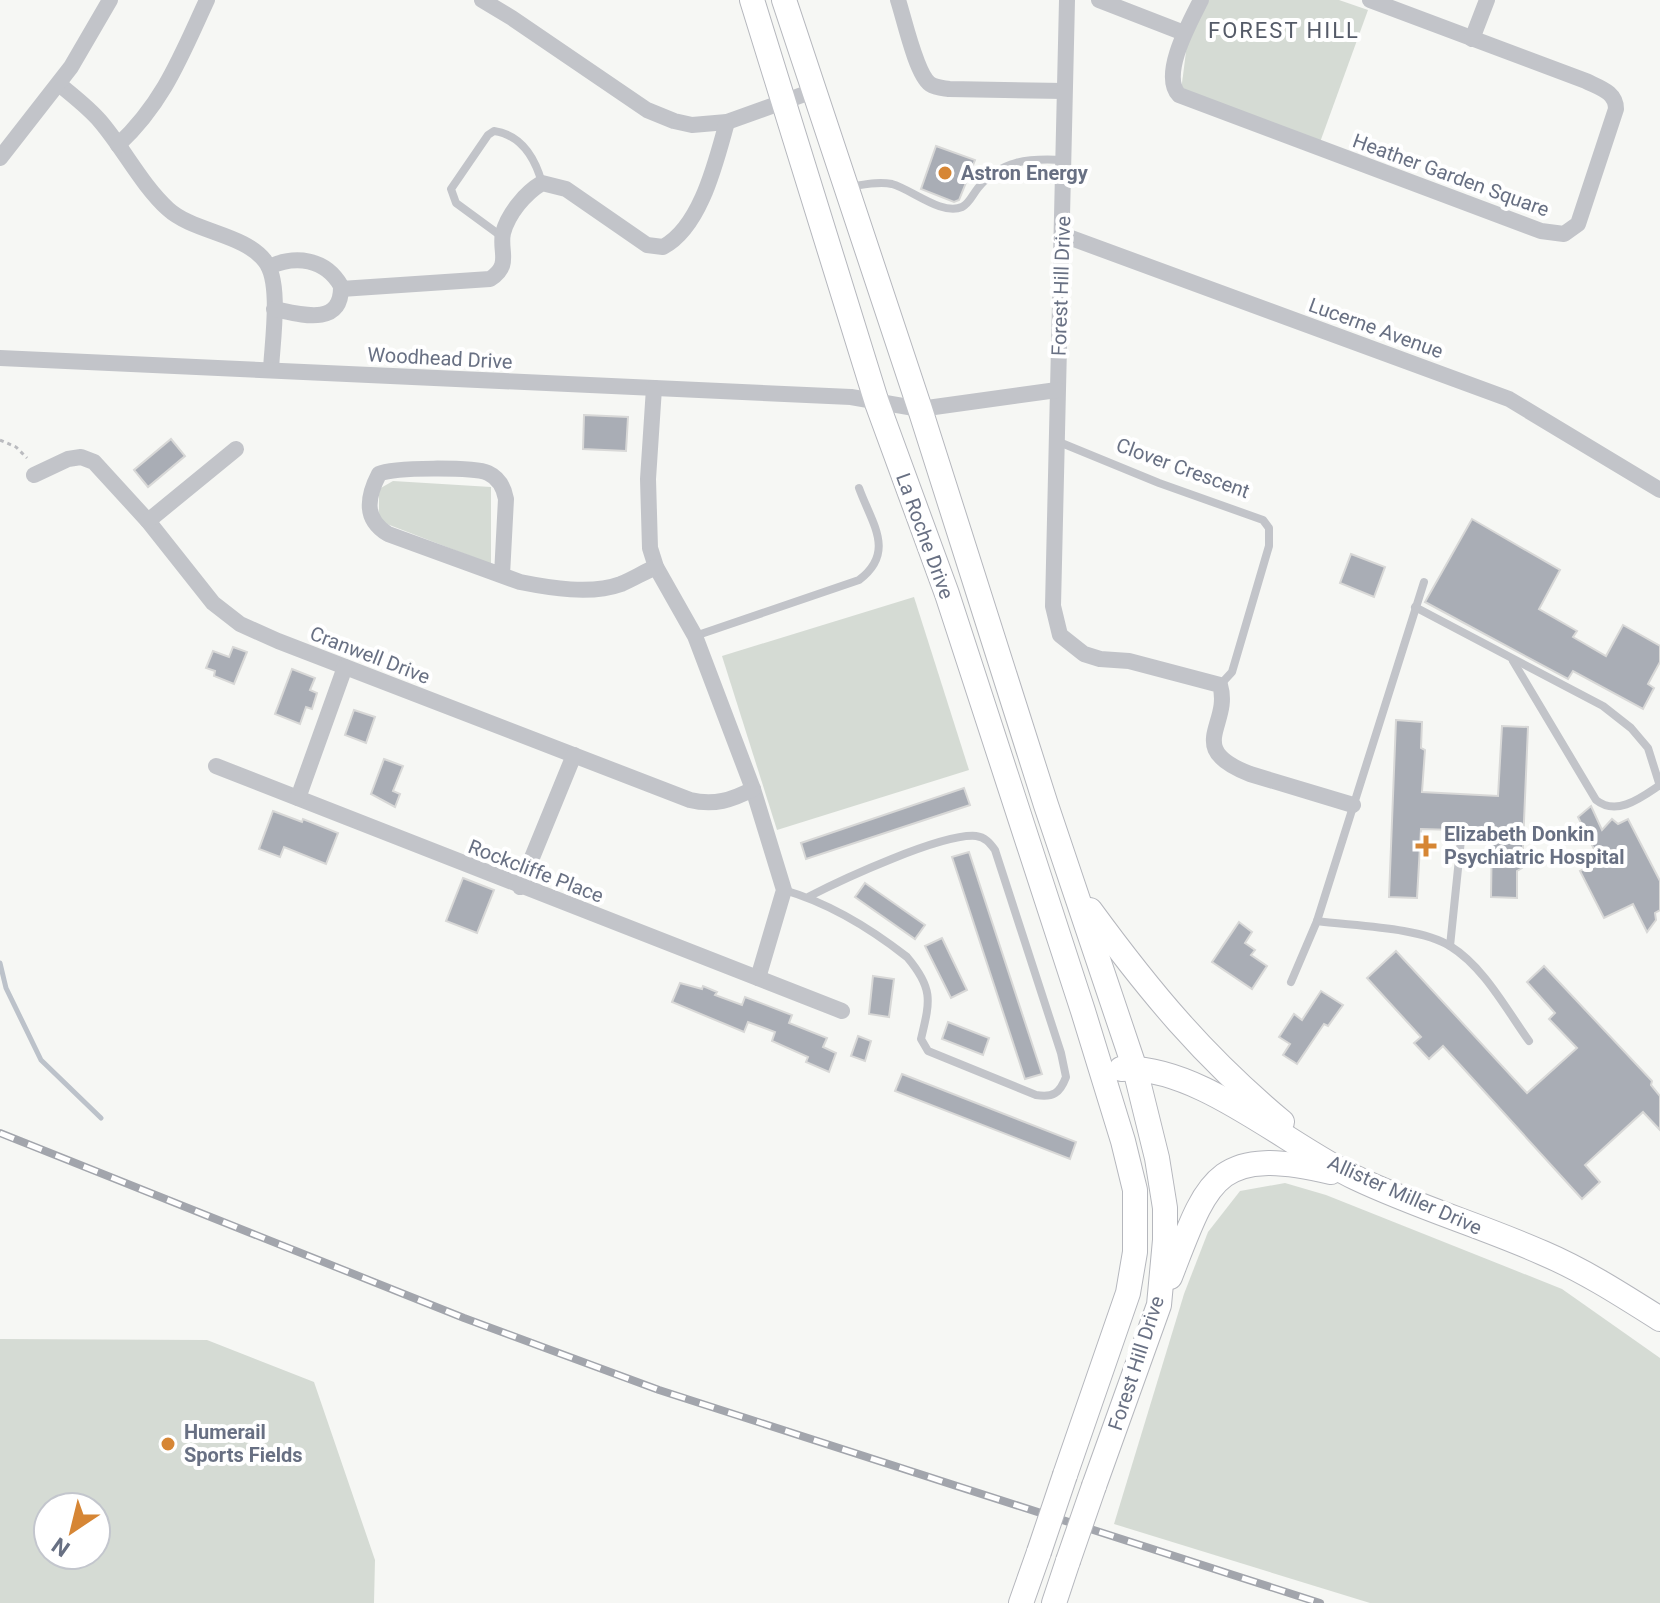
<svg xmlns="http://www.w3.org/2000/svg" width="1660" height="1603" viewBox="0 0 1660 1603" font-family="Roboto,sans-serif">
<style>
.green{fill:#d5dbd4;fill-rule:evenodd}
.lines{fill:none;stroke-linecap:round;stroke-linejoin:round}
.stream{stroke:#bcc2ca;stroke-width:5}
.building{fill:#a9adb5;stroke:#d8d8d7;stroke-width:2}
.secondary-casing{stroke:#b5b7bd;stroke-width:26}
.path{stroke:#babbbf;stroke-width:3;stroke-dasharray:4 4;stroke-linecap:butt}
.lane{stroke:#c2c4c9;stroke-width:8}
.street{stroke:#c2c4c9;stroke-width:16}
.secondary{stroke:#fff;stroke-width:24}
.rail-casing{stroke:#a2a5ac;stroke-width:8}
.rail{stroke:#fff;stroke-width:5;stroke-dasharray:15;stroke-linecap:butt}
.secondary-bridge-casing{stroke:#b5b7bd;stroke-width:26;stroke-linecap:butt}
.secondary-bridge{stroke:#fff;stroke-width:24}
.poi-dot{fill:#d68635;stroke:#fff;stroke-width:3}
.labels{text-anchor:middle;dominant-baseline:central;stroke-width:8;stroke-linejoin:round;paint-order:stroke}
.poi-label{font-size:20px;font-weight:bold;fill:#687083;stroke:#fff;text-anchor:start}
.street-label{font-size:20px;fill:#687083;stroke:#fff}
.neighbourhood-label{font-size:22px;letter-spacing:2px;fill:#555b68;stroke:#fff}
</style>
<rect width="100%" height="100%" fill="#f6f7f4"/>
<g class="green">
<path d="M1209,0h130l29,10 -49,135 -138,-54 7,-55z"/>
<path d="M393,481l98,6v77l-112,-43v-32z"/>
<path d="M914,597l55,173 -192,60 -55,-174z"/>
<path d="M1285,1183l41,12 236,94 98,69v245h-290l-256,-79 70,-230 24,-62 32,-41z"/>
<path d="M0,1339l207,1 107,42 61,178 -1,43h-374zM48,1507h48v48h-48z"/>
</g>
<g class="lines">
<path class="stream" d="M0,963l6,25 35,72 60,58"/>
</g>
<g class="building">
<path d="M936,146l39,14 -16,40 -5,2 -33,-13z"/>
<path d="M584,415l44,2 -2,34 -43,-2z"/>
<path d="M171,439l14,17 -37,31 -14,-17z"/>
<path d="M1472,519l88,51 -21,39 38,22 -4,6 33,19 17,-31 37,21v16l-12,22 6,4 -11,21 -70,-38 -5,8 -143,-77z"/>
<path d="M1351,554l34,13 -11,30 -34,-14z"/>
<path d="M233,647l14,5 -13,32 -20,-8 1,-5 -9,-3 7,-17 16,6z"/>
<path d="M292,669l23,9 -5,12 7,3 -5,16 -6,-2 -6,17 -25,-10z"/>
<path d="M354,710l21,7 -9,26 -21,-8z"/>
<path d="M1396,720l26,2 -1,26 4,2 -3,42 76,4 4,-70 26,1 -6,141 -5,3v27l-26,-1 1,-66 -23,-1 -2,-5 -5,-2 -5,2 -2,5 -34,-1 -4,69 -28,-1z"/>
<path d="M384,759l19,7 -10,25 7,3 -5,13 -24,-13z"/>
<path d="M964,788l6,17 -164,54 -5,-16z"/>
<path d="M1591,806l11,24 10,-11 6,5 10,-5 32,62v29l-5,3 1,7 -9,12 -14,-28 -29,14 -24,-47 20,-10 -22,-44z"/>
<path d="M273,811l29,11 1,-3 35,14 -12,31 -42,-17 -4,10 -21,-8z"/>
<path d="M969,852l73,222 -17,5 -73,-222z"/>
<path d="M463,878l31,12 -17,43 -31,-12z"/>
<path d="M865,883l60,42 -10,14 -60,-42z"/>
<path d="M1239,922l13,10 -7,11 10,7 -4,5 16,11 -15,23 -40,-27z"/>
<path d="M942,938l25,52 -16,8 -26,-52z"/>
<path d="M1396,951l131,142 50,-45 -28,-29 6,-6 -28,-31 17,-16 108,115 -1,4 9,11v34l-17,-18 -58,53 15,17 -18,17 -139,-153 -14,13 -15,-16 7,-6 -54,-59z"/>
<path d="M873,976l21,3 -5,38 -20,-3z"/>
<path d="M680,983l22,6 1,-3 14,6 -2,3 27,10 3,-8 47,18 -3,8 38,15 -4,9 13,6 -7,19 -23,-10 2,-5 -36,-16 3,-9 -27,-10 -4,10 -72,-30z"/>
<path d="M1321,991l22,14 -15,21 -4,-2 -27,40 -14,-9 7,-11 -11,-7 15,-23 8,6z"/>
<path d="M948,1022l41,16 -6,17 -41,-16z"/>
<path d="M858,1036l13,5 -6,20 -14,-5z"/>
<path d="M902,1074l174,68 -6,17 -175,-68z"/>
</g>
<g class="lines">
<defs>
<g id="secondary">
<path d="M752,0l125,403 70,191 136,417 40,130 12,49v62l-7,41 -63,182"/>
<path d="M784,0l136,409 126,396 89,264 22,89 8,50v32l-6,65 -65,181"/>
<path d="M1090,910c60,82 113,146 192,212"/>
<path d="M1121,1069c77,-5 167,77 235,109 61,29 126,48 187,75 42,18 79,42 117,66"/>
<path d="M1170,1277c38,-98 45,-132 161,-105"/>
<path d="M1021,1603l18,-51"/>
<path d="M1054,1603l14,-42"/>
</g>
</defs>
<use href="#secondary" class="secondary-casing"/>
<path class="path" d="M0,440l16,7 11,11"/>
<g class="lane">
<path d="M848,187c15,-2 29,-6 44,-3 19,5 50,32 70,23 7,-3 11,-13 16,-19 23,-28 51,-30 85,-28"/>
<path d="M501,236l-45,-33 -5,-14 37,-54 6,-4c28,4 41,27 48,52"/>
<path d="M1059,442l100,41 104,37 6,8v18l-37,126 -12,13"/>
<path d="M1415,607l188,99 28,22 17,20 12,38"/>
<path d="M695,636l164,-56c37,-28 13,-56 0,-92"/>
<path d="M1513,661l83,139c21,17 46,-3 64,-15"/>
<path d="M784,890c45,13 86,38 123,67 27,32 23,44 14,82l7,12 108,44c17,3 24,-2 30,-18l-5,-24 -66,-203c-5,-7 -10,-13 -19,-14 -34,-3 -135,44 -168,61"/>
<path d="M1317,921c36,5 103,6 133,25 34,21 56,63 79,95"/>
<path d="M1450,946l12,-116"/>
<path d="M1291,982l26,-61 107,-339"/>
</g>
<g class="street">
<path d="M482,0l30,18 135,92 27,11 18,4 35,-3 86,-31"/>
<path d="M898,0c6,18 18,74 32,84 6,4 13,4 19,5l115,2"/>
<path d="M1067,0l-14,606 7,29 24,19 16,5 29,2 91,24c12,40 -37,63 30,89l103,31"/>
<path d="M1099,0l85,33"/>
<path d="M1201,0c-11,22 -41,75 -22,95l362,136 23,3 14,-10 38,-115c0,-17 -16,-21 -30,-28l-216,-81"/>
<path d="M1472,39l15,-39"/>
<path d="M59,84c14,12 29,23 41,37 24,28 41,63 68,88 25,23 77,25 97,52 17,21 7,82 6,109"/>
<path d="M118,145c46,-43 63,-89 89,-145"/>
<path d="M0,158l71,-91 39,-67"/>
<path d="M1063,235l446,164 151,91"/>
<path d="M269,267c26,-12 56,-9 72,19 1,42 -42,28 -67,23"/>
<path d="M341,289l149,-10c22,-14 9,-28 13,-46 5,-19 22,-40 39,-50l24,6 81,56 16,2c38,-20 53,-86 64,-125"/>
<path d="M0,358l851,39 69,12 137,-19"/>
<path d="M654,388l-6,91 2,69 6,19 39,69 58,153 31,101 -26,88"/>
<path d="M34,475l34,-16 13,-2 13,5 54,59 65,82 27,21 38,17 412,159c24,6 42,0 63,-11"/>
<path d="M148,521l88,-72"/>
<path d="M502,575l4,-76c-2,-11 -7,-21 -18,-26 -14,-6 -95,-6 -109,1 -12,23 -16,45 9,60l132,48c30,6 71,13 101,2 12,-5 23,-12 35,-17"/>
<path d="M216,766l626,245"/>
<path d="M298,798l47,-131"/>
<path d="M520,887l54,-132"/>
</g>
<use href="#secondary" class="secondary"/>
<defs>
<path id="rail" d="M0,1133l464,185 195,72 661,213"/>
</defs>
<use href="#rail" class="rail-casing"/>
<use href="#rail" class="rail"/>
<defs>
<g id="secondary-bridge">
<path d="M1039,1552l26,-77"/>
<path d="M1068,1561l26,-75"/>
</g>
</defs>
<use href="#secondary-bridge" class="secondary-bridge-casing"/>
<use href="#secondary-bridge" class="secondary-bridge"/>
</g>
<g class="poi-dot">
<circle cx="945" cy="173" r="8"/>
<path d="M1422 834h8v8h8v8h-8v8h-8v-8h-8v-8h8z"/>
<circle cx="168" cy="1444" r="8"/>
</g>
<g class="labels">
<g class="poi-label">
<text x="961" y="173">Astron Energy</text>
<text x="1444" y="834">Elizabeth Donkin<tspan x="1444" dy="23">Psychiatric Hospital</tspan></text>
<text x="184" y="1432">Humerail<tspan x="184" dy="23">Sports Fields</tspan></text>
</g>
<g class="street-label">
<text transform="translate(1451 175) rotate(20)">Heather Garden Square</text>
<text transform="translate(1061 286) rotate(-88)">Forest Hill Drive</text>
<text transform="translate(1376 328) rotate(20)">Lucerne Avenue</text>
<text transform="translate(440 358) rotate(3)">Woodhead Drive</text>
<text transform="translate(1183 468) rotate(20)">Clover Crescent</text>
<text transform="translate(925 536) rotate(70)">La Roche Drive</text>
<text transform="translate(370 655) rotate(21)">Cranwell Drive</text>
<text transform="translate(536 871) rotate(21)">Rockcliffe Place</text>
<text transform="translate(1405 1195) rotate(24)">Allister Miller Drive</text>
<text transform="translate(1136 1363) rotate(-72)">Forest Hill Drive</text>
</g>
<g class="neighbourhood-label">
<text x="1284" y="30">FOREST HILL</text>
</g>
</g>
<g transform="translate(72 1531) rotate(215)"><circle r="38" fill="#ffffff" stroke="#c3c6cd" stroke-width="2"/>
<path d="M0-6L14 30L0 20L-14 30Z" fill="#d68635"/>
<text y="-12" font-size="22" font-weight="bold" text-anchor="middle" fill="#687083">N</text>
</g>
</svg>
